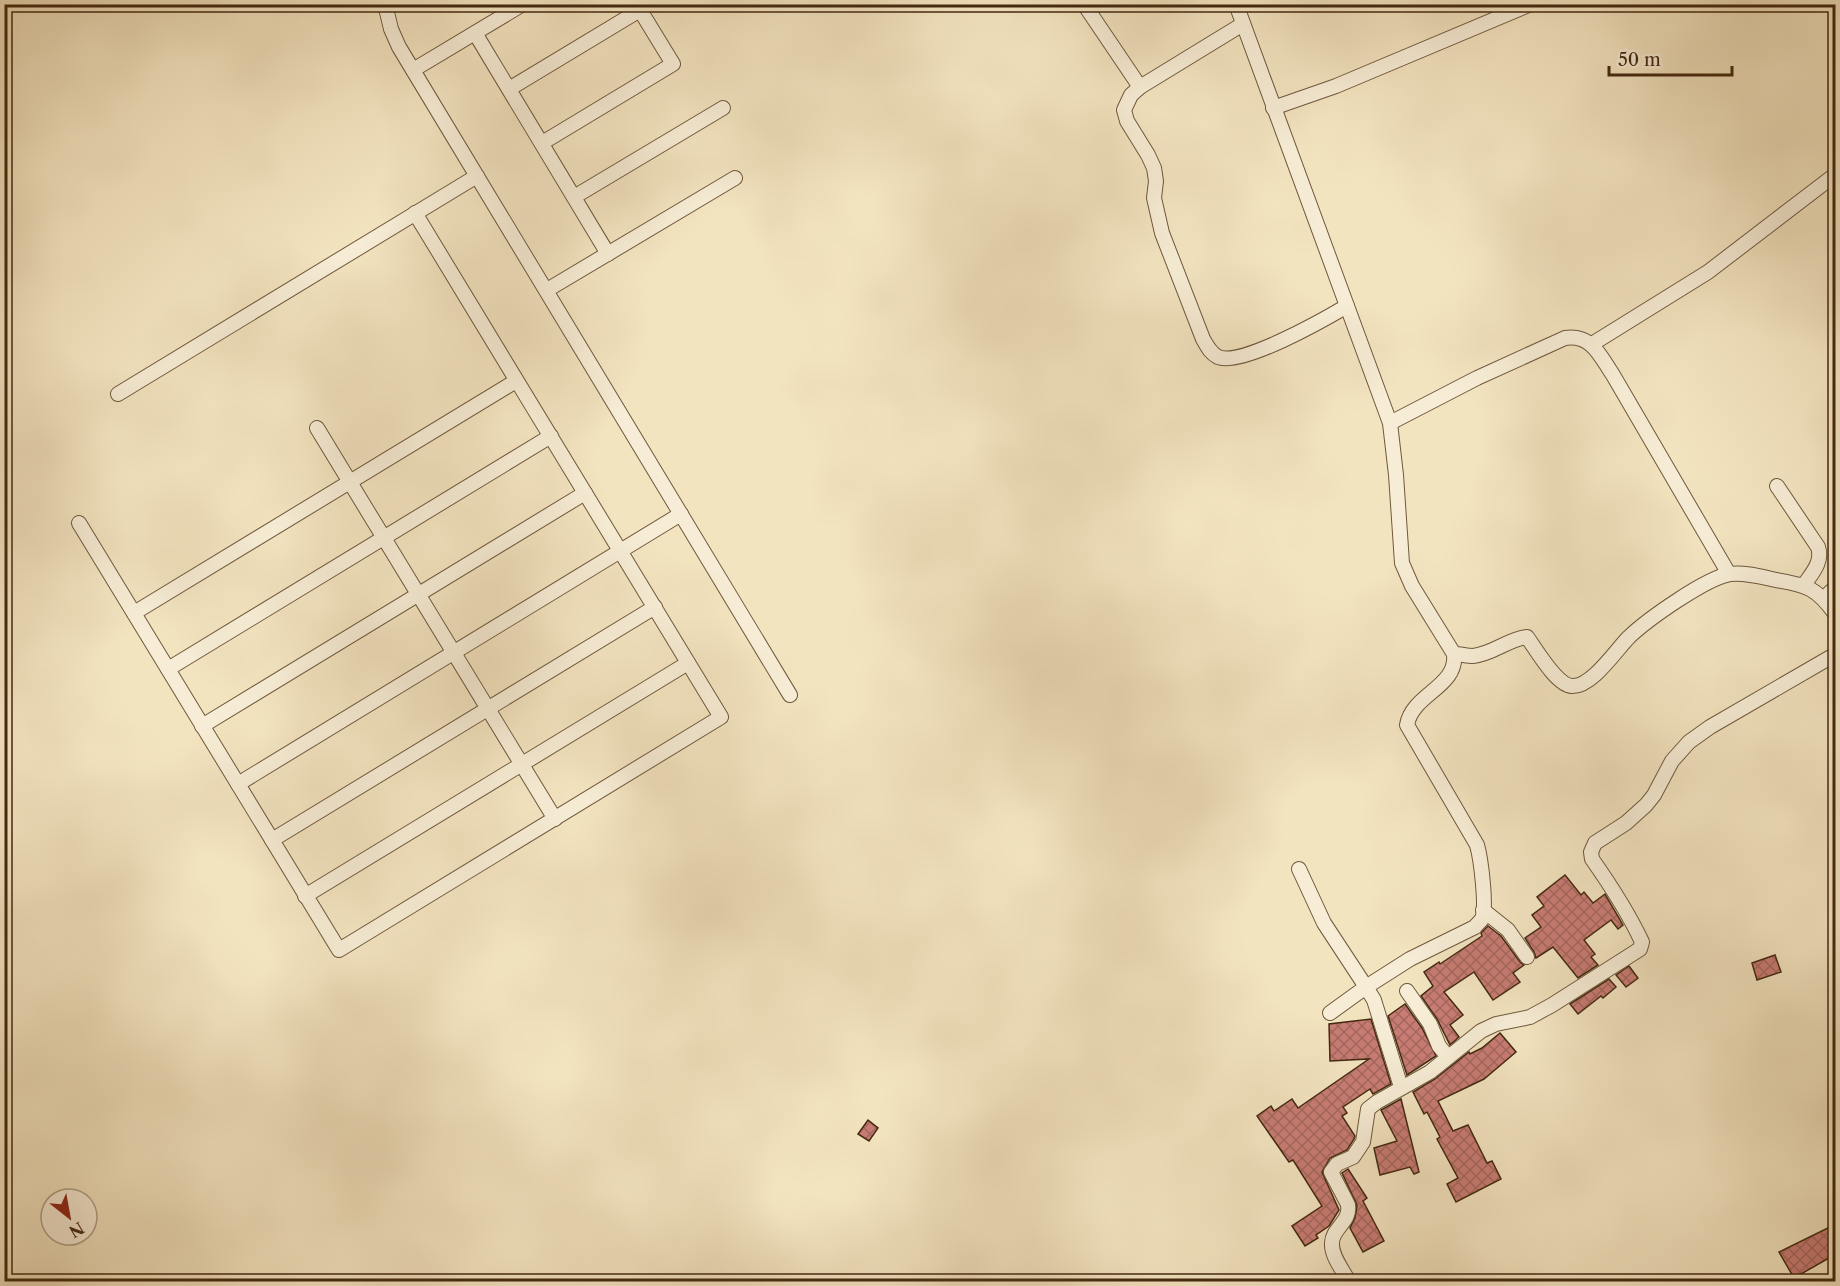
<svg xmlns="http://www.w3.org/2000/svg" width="1840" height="1286" viewBox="0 0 1840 1286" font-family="'Libre Caslon Text',serif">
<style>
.building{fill:url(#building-cross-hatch);stroke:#432910;stroke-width:1.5}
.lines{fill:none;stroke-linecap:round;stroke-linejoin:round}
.street-casing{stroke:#6f583c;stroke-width:16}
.street{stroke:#f7edd6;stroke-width:14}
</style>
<defs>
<pattern id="building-cross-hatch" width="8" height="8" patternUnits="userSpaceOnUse" patternTransform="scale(1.5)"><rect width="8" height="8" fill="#c87c74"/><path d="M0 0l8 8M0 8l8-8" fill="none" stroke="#a4665e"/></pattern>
</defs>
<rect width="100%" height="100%" fill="#f3e4c0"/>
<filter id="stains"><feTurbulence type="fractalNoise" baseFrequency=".00333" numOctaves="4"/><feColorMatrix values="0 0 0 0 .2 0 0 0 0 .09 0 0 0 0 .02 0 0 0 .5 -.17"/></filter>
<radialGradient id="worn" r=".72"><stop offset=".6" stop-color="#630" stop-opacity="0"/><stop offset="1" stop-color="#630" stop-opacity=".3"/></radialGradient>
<g class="building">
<path d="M1565,875l16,20 3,-3 9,11 12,-9 18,31 -5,4 -7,-9 -27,20 11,14 -4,3 7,8 -20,13 -25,-31 -17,11 -2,-6 -9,-14 16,-11 -9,-12 12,-9 -7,-9z"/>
<path d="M1488,926l13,10 19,26 4,3 -11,8 7,9 -27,18 -19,-28 -30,20 19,23 -13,10 9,12 -9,8 -13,-26 -16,-23 12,-10 -9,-14 15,-10 1,2 42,-28 -1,-3z"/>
<path d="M1775,955l6,17 -24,8 -5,-17z"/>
<path d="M1629,966l9,12 -12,9 -10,-12z"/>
<path d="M1609,979l7,8 -13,11 -2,-2 -23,18 -8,-10z"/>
<path d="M1405,1004l17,24 14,28 -29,19 -19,-59z"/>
<path d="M1371,1019l20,65 -18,10 -3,-5 -27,18 4,6 -5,3 13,20 -1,3 -7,11 -17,8 -8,14 17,38 -10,16 -13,9 2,3 -13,8 -13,-20 30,-20 -29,-46 -4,2 -32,-46 14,-10 3,5 18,-12 6,9 71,-49 -39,2 -1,-37z"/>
<path d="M1500,1033l16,19 -32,27 -46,22 15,30 15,-6 19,38 5,-2 9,18 -45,23 -9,-18 11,-6 -21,-39 3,-2 -13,-25 -3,2 -11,-22 22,-13 34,-27 1,2 12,-6z"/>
<path d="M1401,1099l18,73 -5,2 -4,-7 -30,8 -6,-27 23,-7 -16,-31z"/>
<path d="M868,1120l10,8 -9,13 -11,-7z"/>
<path d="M1348,1169l19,29 -4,3 21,40 -21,11 -13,-24 5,-10 2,-13 -15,-32z"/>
<path d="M1836,1224v30l-42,24 -15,-26z"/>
</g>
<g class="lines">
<defs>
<g id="street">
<path d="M385,4l6,25 8,18 391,648"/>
<path d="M1084,4l56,83"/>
<path d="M1236,4l154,419 6,52 6,88 10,23 42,68c4,33 -42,40 -47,71l70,120c4,14 10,62 5,74 -2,3 -5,5 -7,8l-65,32 -44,28 8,13 27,87"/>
<path d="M1243,24l-103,63 -9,8 -7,15 3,11 21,34 6,13 2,13 -2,17 8,35 41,106c4,7 7,14 15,18 23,10 107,-38 129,-51"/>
<path d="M475,33l133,221"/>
<path d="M413,70l110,-66"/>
<path d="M509,89l131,-79 33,54 -131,79"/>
<path d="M1273,108l63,-22 195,-82"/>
<path d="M574,197l149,-89"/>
<path d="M547,290l188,-112"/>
<path d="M1592,344l116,-72 128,-98"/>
<path d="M118,394l359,-218"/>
<path d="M1390,423l87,-45 88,-40c27,-4 35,18 48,37l116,199"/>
<path d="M317,428l238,391"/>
<path d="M1777,486l41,61c5,15 -6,26 -14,38"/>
<path d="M79,523l260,427 382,-233 -306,-504"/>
<path d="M1824,598l12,-11"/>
<path d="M134,613l382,-232"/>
<path d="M1454,654c6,0 13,2 19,2 20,-2 35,-17 54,-19 9,12 29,48 45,49 20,1 44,-36 57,-49 19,-18 77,-59 101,-63 15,-2 32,3 46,6 31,5 41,8 60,35"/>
<path d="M168,669l383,-233"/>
<path d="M202,726l383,-233"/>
<path d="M238,784l443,-270"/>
<path d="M272,840l383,-233"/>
<path d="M1299,869l25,54 42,64 -36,26"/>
<path d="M305,896l383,-233"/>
<path d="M1483,910l25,20 19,27"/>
<path d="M1407,991l23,33 9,22 9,11"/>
<path d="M1349,1282c-6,-12 -18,-26 -17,-39 0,-15 19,-21 16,-38 -1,-3 -14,-27 -17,-33l6,-8 16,-7 10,-15 5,-33 9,-7 53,-30 51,-41 15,-7 34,-7 22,-12 88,-56 2,-7c-14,-30 -31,-56 -50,-83l-1,-7 4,-9 31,-20 20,-18 8,-10 18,-34 17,-19 21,-15 126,-73"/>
<path d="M1828,1282l8,-5"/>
</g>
</defs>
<use href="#street" class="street-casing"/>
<use href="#street" class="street"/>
</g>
<rect width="1840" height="1286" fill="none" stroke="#f3e4c0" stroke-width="24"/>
<rect x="6" y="6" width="1828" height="1274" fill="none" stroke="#432910" stroke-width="3"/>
<rect x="12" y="12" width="1816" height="1262" fill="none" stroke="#432910" stroke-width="1.5"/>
<g transform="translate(69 1217) rotate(149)"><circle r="28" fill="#f7edd6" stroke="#af9f87" stroke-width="1.5"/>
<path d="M0-4.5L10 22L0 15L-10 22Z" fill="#8f2418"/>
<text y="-9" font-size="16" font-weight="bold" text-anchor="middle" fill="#432910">N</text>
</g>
<path d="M1609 66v9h123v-9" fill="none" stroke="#432910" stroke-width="3"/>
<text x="1618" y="66" font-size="18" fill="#432910" stroke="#f7edd6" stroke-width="4.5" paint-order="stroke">50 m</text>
<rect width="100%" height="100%" filter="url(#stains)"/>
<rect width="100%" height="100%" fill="url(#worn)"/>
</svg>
